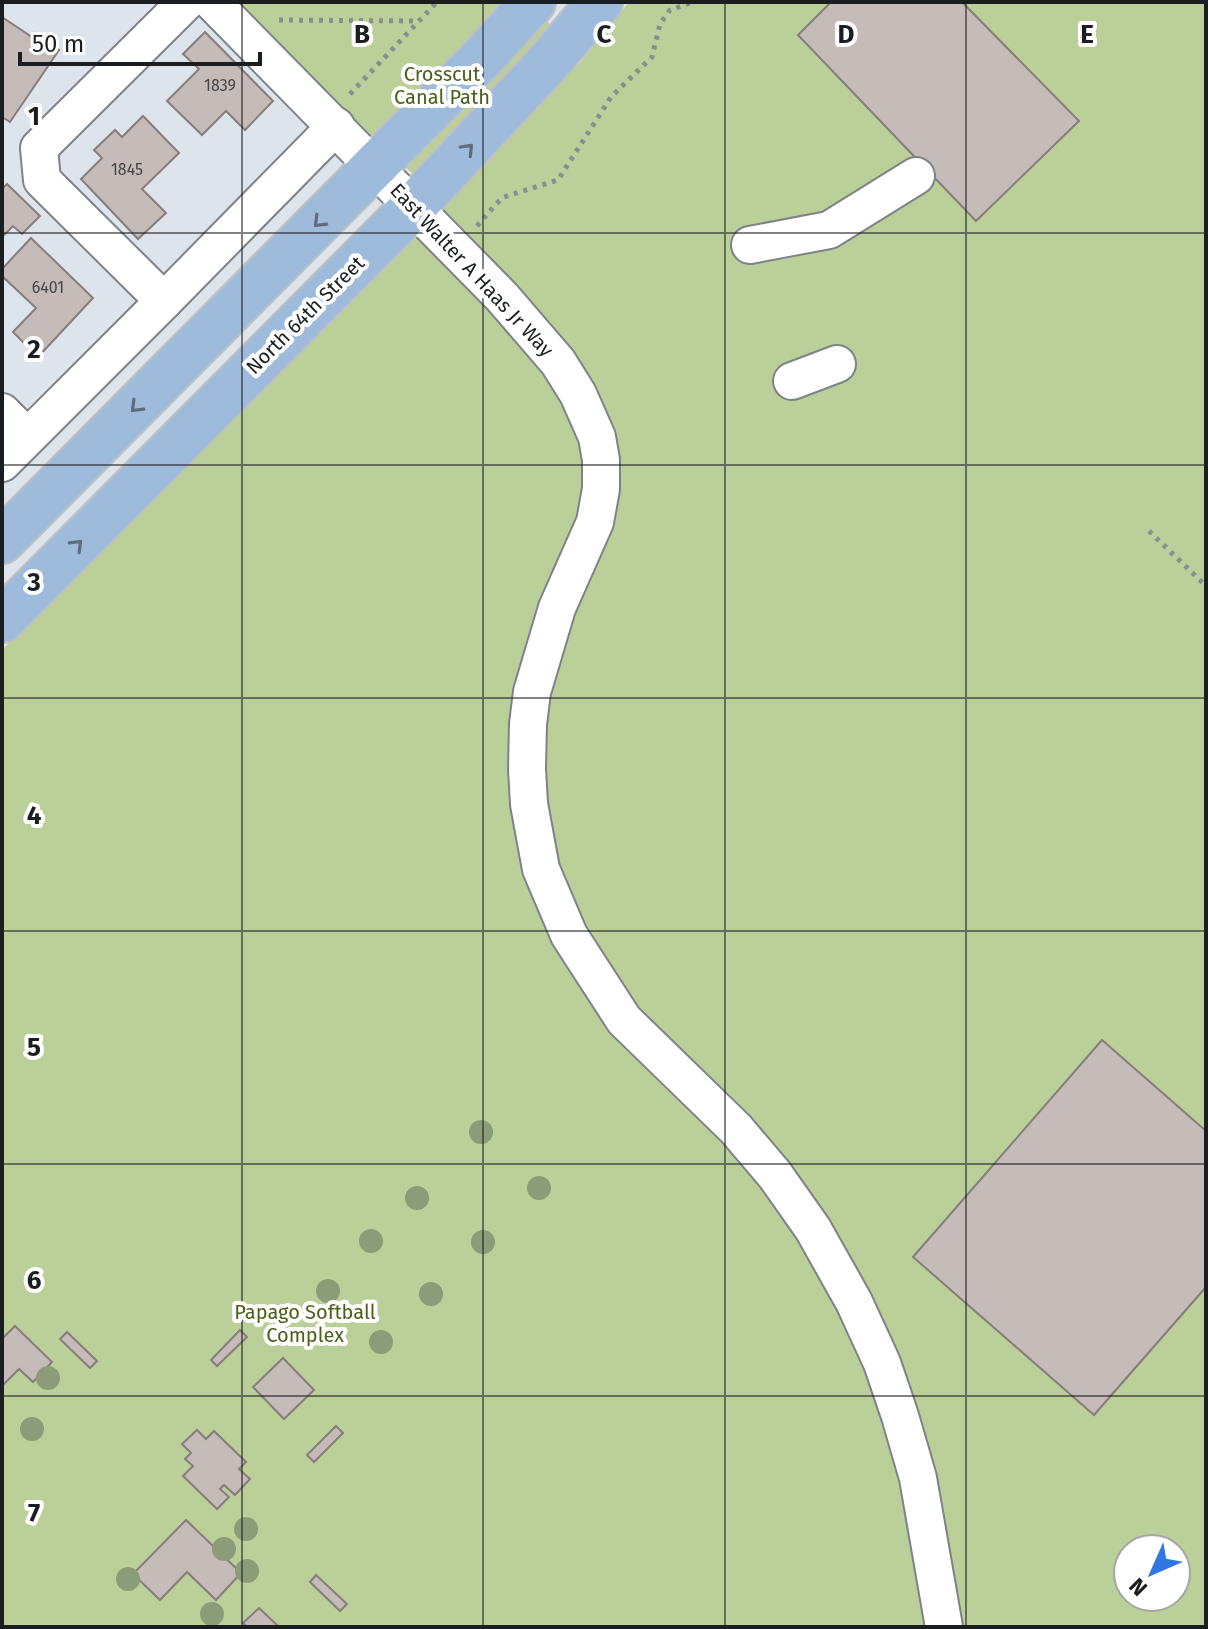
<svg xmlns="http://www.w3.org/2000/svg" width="1208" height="1629" viewBox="0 0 1208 1629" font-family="'Fira Sans',sans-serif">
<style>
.green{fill:#bbcf99;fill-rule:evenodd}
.building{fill:#c5bbb9;stroke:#877d7c;stroke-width:2}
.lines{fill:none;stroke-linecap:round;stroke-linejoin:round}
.minor-casing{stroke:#7d8389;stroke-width:40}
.major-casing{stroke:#bfc0c1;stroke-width:48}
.path{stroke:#888e92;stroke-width:5;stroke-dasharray:4 6;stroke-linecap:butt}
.minor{stroke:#fff;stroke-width:36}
.major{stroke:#9fbbdc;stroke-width:44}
.tree{fill:#8c9b78}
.oneway{stroke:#5d6c7e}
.grid{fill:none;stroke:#1b1e20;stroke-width:2;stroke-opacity:0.55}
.labels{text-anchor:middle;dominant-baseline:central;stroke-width:8;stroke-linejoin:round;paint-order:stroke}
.number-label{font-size:16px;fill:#464546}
.park-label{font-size:20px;fill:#4a5f19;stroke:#fff}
.street-label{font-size:20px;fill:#1b1e20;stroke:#fff}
.grid-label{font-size:26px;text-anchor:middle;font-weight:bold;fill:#1b1e20;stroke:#fff;stroke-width:8;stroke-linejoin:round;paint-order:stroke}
</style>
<rect width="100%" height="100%" fill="#dde4eb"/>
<path class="green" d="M232,2h301l46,62 50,-62h577v1625h-1204v-977l327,-328 57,-54 62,-63 -107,-95zM1128,1549h48v48h-48z"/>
<g class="building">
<path d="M831,2h131l117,119 -103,100 -178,-186z"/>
<path d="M2,17l30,20 2,-4 25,17 -49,72 -8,-5z"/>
<path d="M205,32l68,69 -28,29 -19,-19 -24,24 -35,-34 32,-32 -16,-15z"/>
<path d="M143,116l36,37 -37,36 24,24 -28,26 -57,-60 21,-21 -8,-8 21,-20 7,7z"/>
<path d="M7,184l33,32 -18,18 -9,-8 -11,11v-48z"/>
<path d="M31,238l62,60 -55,59 -25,-25 23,-24 -34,-32v-7z"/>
<path d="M1102,1040l104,91v156l-112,128 -181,-158z"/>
<path d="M15,1326l37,36 -19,20 -14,-13 -17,17v-47z"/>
<path d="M240,1330l7,7 -30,29 -6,-6z"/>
<path d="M67,1332l30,29 -7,7 -30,-29z"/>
<path d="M283,1358l31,32 -30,29 -31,-32z"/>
<path d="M336,1426l7,7 -29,29 -7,-7z"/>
<path d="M197,1430l9,9 8,-8 32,31 -7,7 11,10 -15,16 -11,-10 -4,4 9,8 -12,12 -34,-33 10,-10 -8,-7 6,-6 -9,-9z"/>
<path d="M186,1520l55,53 -25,27 -29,-28 -27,28 -27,-26z"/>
<path d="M316,1575l31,29 -7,7 -30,-29z"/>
<path d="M259,1608l20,19h-32l-4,-4z"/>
</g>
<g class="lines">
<defs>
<g id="minor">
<path d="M212,2l290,295 56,65 20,32 19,43 4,23v29l-6,33 -38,86 -25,84 -4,32 -1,45 2,35 12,65 28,66 55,85 112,109 39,46 38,54 41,73 28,61 18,53 18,62 26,149"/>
<path d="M750,245l79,-15 87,-54"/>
<path d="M164,301l-122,-121 -3,-32 147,-146"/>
<path d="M792,381l45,-17"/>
<path d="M2,412l25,25"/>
<path d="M2,463l162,-162 172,-175"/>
</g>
<g id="major">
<path d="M2,541l480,-483 51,-56"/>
<path d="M2,620l412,-414 132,-141 54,-63"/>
</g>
</defs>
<use href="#minor" class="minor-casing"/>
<use href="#major" class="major-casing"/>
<g class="path">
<path d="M279,20l139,1"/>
<path d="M350,94l87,-92"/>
<path d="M477,226l19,-22 8,-7 54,-17 53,-83 41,-40 8,-33 10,-14 23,-8"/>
<path d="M1149,531l57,55"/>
</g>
<use href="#minor" class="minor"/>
<use href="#major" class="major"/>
</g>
<g class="tree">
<circle cx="481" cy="1132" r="12"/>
<circle cx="539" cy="1188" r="12"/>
<circle cx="417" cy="1198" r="12"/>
<circle cx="371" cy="1241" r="12"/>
<circle cx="483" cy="1242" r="12"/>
<circle cx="328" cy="1291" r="12"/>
<circle cx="431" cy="1294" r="12"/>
<circle cx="381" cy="1342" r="12"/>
<circle cx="48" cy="1378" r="12"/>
<circle cx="32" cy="1429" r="12"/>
<circle cx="246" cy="1529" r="12"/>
<circle cx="224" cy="1549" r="12"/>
<circle cx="247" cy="1571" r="12"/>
<circle cx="128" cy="1579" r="12"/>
<circle cx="212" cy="1614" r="12"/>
</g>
<defs><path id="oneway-chevron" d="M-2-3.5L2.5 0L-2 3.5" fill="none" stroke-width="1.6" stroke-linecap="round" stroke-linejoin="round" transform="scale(2)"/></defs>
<g class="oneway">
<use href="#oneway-chevron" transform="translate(468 149) rotate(-46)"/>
<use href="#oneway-chevron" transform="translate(319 222) rotate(135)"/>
<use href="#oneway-chevron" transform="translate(136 407) rotate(135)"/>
<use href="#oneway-chevron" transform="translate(77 545) rotate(-45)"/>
</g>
<path class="grid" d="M242,2v1625M483,2v1625M725,2v1625M966,2v1625M2,233h1204M2,465h1204M2,698h1204M2,931h1204M2,1164h1204M2,1396h1204"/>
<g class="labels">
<g class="number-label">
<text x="220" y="85">1839</text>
<text x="127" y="169">1845</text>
<text x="48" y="287">6401</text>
</g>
<g class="park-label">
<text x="442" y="74">Crosscut<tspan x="442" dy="23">Canal Path</tspan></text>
<text x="305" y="1312">Papago Softball<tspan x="305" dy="23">Complex</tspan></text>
</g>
<g class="street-label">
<text transform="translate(472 270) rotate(47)">East Walter A Haas Jr Way</text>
<text transform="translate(305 315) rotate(-45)">North 64th Street</text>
</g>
</g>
<g class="grid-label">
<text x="362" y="43">B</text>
<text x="604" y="43">C</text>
<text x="846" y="43">D</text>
<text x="1087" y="43">E</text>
<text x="34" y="125">1</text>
<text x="34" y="358">2</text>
<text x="34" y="591">3</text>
<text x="34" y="824">4</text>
<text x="34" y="1056">5</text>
<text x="34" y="1289">6</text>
<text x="34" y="1522">7</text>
</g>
<rect width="1208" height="1629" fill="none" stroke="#1b1e20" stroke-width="8"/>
<g transform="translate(1152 1573) rotate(225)"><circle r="38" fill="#ffffff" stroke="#a4a5a6" stroke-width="2"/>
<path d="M0-6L14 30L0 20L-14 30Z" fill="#3177e4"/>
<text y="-12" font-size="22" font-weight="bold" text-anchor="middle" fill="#1b1e20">N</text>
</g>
<path d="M20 52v12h240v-12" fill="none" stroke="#1b1e20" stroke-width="4"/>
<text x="32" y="52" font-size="24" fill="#1b1e20" stroke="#ffffff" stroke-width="6" paint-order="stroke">50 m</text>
</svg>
